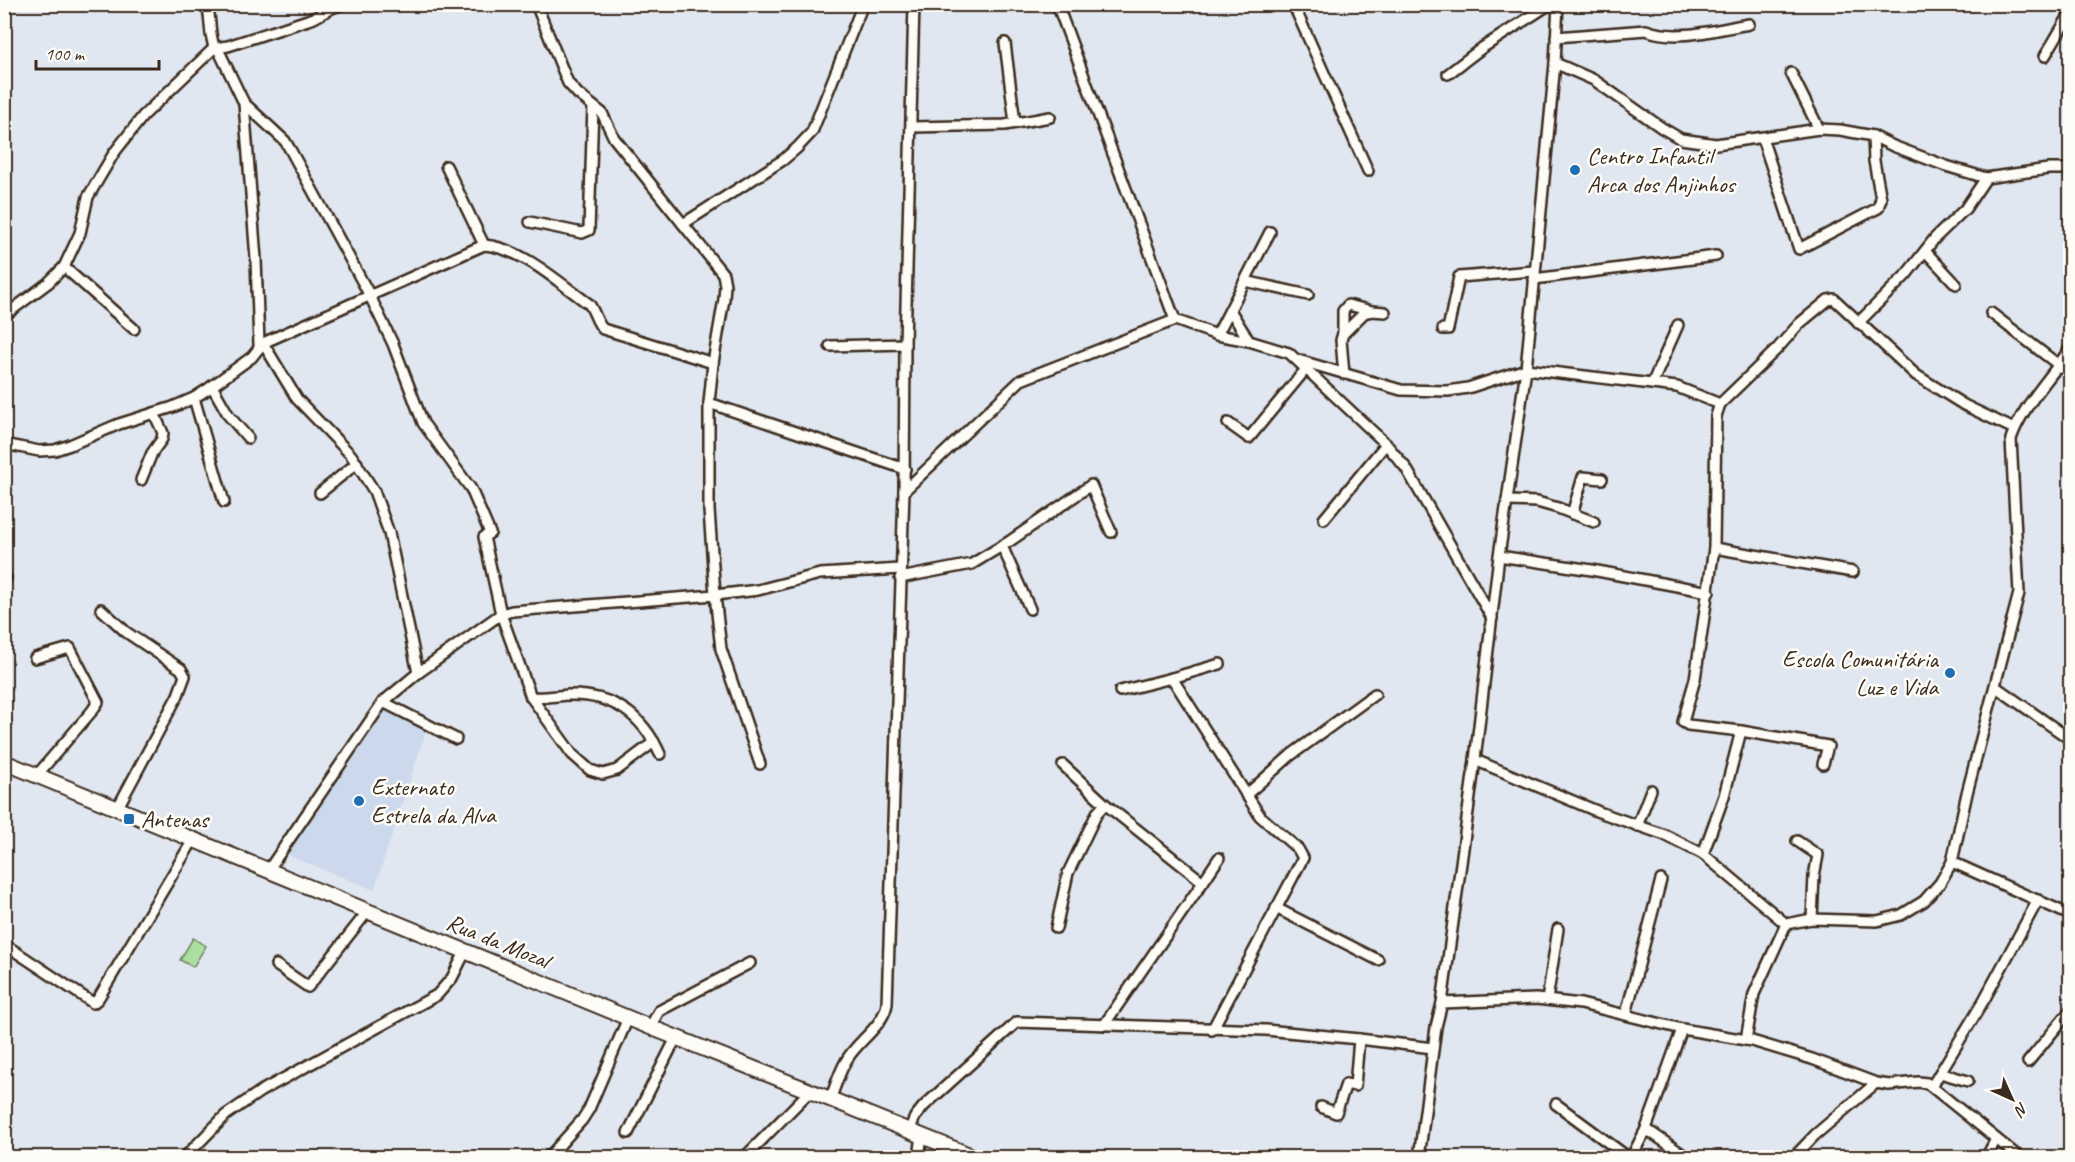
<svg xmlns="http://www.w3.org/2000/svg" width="2075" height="1162" viewBox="0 0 2075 1162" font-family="Caveat,sans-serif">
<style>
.built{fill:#ccd8ec}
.green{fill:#aadfa1;stroke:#728460;stroke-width:1.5}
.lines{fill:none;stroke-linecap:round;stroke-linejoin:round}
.minor-casing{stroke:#3b2a1e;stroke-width:14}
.secondary-casing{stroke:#3b2a1e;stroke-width:18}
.minor{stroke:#fdfcf7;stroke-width:9}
.secondary{stroke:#fdfcf7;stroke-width:14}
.poi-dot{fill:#1f6fb2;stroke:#fdfcf7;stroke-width:2}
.labels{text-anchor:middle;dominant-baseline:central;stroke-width:5;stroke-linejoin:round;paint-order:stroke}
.poi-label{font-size:24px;fill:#3b2a1e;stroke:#fdfcf7;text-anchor:start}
.street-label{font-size:24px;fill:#3b2a1e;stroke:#fdfcf7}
</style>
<rect width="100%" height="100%" fill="#e0e7f1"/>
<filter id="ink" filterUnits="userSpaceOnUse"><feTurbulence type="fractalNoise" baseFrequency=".0167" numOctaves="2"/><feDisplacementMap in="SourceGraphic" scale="12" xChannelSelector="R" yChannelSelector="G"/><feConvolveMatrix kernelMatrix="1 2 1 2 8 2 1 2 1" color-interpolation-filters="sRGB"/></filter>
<g filter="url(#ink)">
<path class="built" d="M384,708l43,20 -53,162 -92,-37z"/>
<path class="green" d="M193,938l13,8 -13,21 -13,-7z"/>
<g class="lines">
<defs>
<g id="minor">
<path d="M208,4l3,30 3,14"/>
<path d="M536,4l32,79 10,11 24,19 12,25 109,136 2,11 -1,14 -11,64 -4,40v107l6,85 6,54 39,115"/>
<path d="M1057,4l118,316"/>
<path d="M1293,4l75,167"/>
<path d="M1556,37l90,-7c32,12 71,-1 103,-6"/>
<path d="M1005,43l10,80"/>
<path d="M218,49l26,54 41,38 6,10 78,143 24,50 30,79 48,66 19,44 -6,4 17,77 30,83c13,1 24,-1 37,-2 45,-1 74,19 92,59"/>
<path d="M2045,56l25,-42"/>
<path d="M1555,63l39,17 68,48 19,11 35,5 103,-15 21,1 33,6 20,10 53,20 40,12 62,-9h22"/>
<path d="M1791,73l28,56"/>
<path d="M1448,74l34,-26 68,-44"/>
<path d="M244,103l12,156 3,86"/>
<path d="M912,127l93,-2 45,-8"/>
<path d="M1762,138l37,111 79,-41 3,-9 -7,-38 -1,-25"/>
<path d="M446,166l38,79"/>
<path d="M530,222l52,11 7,-3 4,-124"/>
<path d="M683,224l100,-64 14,-12 15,-16 51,-128"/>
<path d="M1925,251l31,33"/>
<path d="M64,267l70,62"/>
<path d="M1534,279l182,-23"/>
<path d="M1245,281l63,14"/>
<path d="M1230,310l19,31"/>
<path d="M1991,313l69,53"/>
<path d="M4,316l44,-33 16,-16 16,-34 8,-36 26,-44 29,-37 71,-68 14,-2 86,-28 18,-10 11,-4"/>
<path d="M1858,323l48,-48 29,-37 30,-29 21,-31"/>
<path d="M1443,329h5l11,-52 75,-6"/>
<path d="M1343,334v-23l5,-6 24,6"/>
<path d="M1217,335l53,-103"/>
<path d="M263,343l34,56 54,56 23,36 15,42 29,140"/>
<path d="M830,346l75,-2"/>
<path d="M1298,360l103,30 47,1 20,-3 58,-19 151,18 43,17"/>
<path d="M2058,368l12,1"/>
<path d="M1344,374l-3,-34 2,-6 21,-21 8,-2 13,1"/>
<path d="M1652,384l26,-59"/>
<path d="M212,386l17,30 19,22"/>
<path d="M194,398l30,104"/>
<path d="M709,403l196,66"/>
<path d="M1228,423l21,15 57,-69"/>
<path d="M4,444l35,7 16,-1 15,-5 49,-21 54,-17 21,-9 14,-9 44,-32 11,-14 221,-98c38,3 74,37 105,59 6,8 7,18 14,25l110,34"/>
<path d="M141,480l11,-27 10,-14 1,-6 -9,-20"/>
<path d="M904,491l117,-111 154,-60 42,15 32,6 40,12 97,91 20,24 86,150"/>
<path d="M320,493l37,-30"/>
<path d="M1507,501l30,1 21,6 36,14"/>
<path d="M1572,514l11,-37 19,2"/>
<path d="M1324,519l62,-75"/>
<path d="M1002,546l28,63"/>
<path d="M1714,548l139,24"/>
<path d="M1499,556l93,14 117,22"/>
<path d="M4,575l2,3"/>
<path d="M900,578l72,-14 38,-23 81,-56 20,47"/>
<path d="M101,609l25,23 55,37 4,7 -7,19 -60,112"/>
<path d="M35,658l35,-10 28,54 -6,9 -55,64"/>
<path d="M1996,687l74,52"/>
<path d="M1120,691l52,-13"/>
<path d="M531,697l41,57 18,16 13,4 14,-4 37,-28"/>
<path d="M383,702l73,37"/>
<path d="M1475,760l124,52 66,23 38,19 83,70"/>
<path d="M1823,764l5,-18 -87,-15 -53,-6 -5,-3 12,-43 19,-131 2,-132 4,-12 57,-55 22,-25 29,-24 6,-1 82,76 48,30 50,24"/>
<path d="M1063,765l42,39 98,78 -99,143"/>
<path d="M1246,795l45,-40 84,-61"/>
<path d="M1637,826l14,-36"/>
<path d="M1797,841l21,14 -4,21 -2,43"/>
<path d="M1703,854l21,-58 17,-65"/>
<path d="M1952,862l118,53"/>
<path d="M269,869l114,-167 35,-29 83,-59 11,-3 203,-16 43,-5 62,-16 80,-5"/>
<path d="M1203,882l16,-24"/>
<path d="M1276,908l102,52"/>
<path d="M1056,928l12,-55 29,-60 8,-9"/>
<path d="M4,944l89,59 5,-4 95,-159"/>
<path d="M276,965l32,22 60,-76"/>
<path d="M1547,1000l11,-71"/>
<path d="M1442,1003l94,-4 45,5 101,25 70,12 60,18 64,24 13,2 29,-3 9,1 93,75"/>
<path d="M1626,1014l35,-134"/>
<path d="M650,1027l9,-16 91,-48"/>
<path d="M1212,1030l91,-172 -5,-9 -38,-33 -88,-138 48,-14"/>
<path d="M1746,1040l8,-46 32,-70 26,-5 65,2 24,-6 23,-14 16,-18 12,-21 15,-69 52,-200 -8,-154c12,-35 40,-60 59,-91"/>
<path d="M2028,1062l42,-51"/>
<path d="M1940,1073l28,8"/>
<path d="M1932,1086l52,-86 54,-100"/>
<path d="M830,1100c5,-13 9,-27 16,-39 11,-20 37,-34 41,-57l17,-513 1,-147 9,-340"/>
<path d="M1556,1104l73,54"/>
<path d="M1321,1107l15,6 10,-29 9,2 4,-47"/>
<path d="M1646,1129l42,29"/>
<path d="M909,1131l6,-14 9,-11 93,-84 249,8 93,9 74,9"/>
<path d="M628,1133l48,-95"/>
<path d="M184,1158l42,-43 35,-24 176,-96 15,-17 13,-26"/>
<path d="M548,1158l34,-38 7,-11 39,-91"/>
<path d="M744,1158l66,-67"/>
<path d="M919,1158l3,-23"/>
<path d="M1419,1158l17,-131 6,-24 33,-243 24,-204 27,-187 29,-306 3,-59"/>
<path d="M1631,1158l15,-29 36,-100"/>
<path d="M1793,1158l22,-23 61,-52"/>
<path d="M1986,1158l10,-19"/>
</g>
<path id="secondary" d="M4,762l646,265 327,131"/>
</defs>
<use href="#minor" class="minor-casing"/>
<use href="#secondary" class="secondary-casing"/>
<use href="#minor" class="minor"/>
<use href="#secondary" class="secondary"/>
</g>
</g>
<g class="poi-dot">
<circle cx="1575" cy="170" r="6"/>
<circle cx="1950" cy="673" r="6"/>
<circle cx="359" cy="801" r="6"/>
<rect x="123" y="813" width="12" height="12" rx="3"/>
</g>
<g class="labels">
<g class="poi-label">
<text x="1587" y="156">Centro Infantil<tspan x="1587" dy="28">Arca dos Anjinhos</tspan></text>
<text x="1938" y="659" text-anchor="end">Escola Comunitária<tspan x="1938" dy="28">Luz e Vida</tspan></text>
<text x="371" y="787">Externato<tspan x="371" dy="28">Estrela da Alva</tspan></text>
<text x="141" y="819">Antenas</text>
</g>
<g class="street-label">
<text transform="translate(498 941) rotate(22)">Rua da Mozal</text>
</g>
</g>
<rect width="2075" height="1162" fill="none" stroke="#fdfcf7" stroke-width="24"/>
<rect x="12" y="12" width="2051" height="1138" fill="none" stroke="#3b2a1e" stroke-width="2" filter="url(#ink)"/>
<g transform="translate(2012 1099) rotate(135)" stroke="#fdfcf7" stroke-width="4.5" paint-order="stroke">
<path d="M0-4.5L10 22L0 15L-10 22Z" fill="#3b2a1e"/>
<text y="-9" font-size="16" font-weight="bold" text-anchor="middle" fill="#3b2a1e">N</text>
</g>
<path d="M36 60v9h123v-9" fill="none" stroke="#3b2a1e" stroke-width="3"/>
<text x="45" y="60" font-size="18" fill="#3b2a1e" stroke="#fdfcf7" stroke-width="4.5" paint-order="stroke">100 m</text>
</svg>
